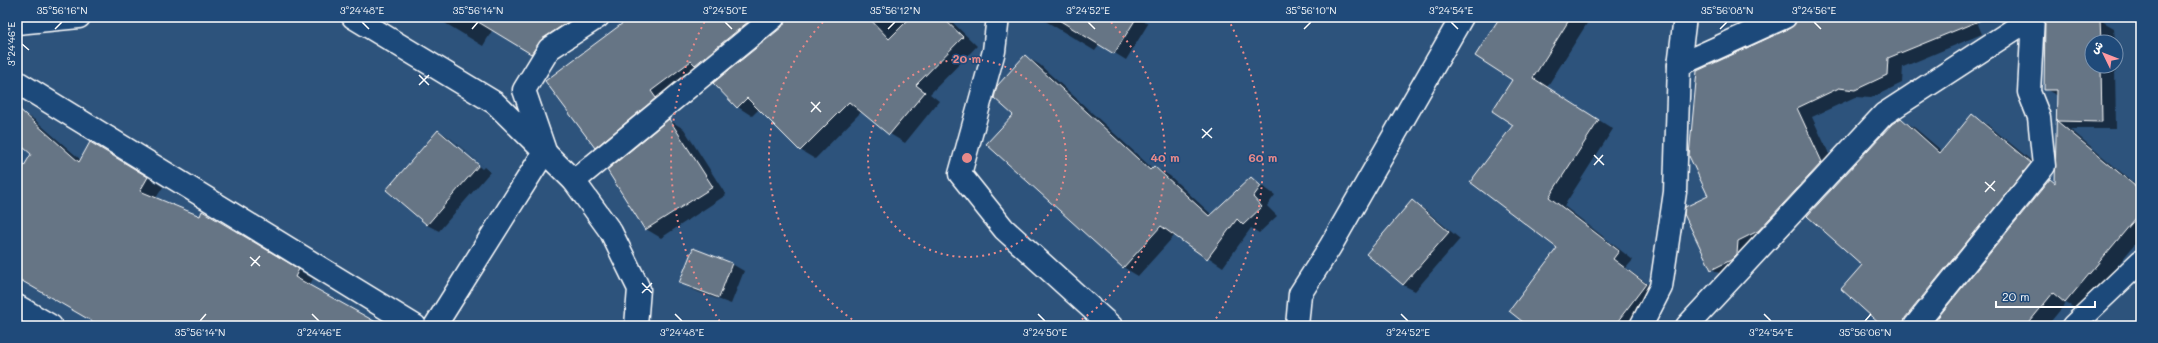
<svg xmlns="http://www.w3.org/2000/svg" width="2158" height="343" viewBox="0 0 2158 343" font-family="Mali,'Playpen Sans Arabic',sans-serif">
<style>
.shadow{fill:#0007;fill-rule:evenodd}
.building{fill:#667585;stroke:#fff}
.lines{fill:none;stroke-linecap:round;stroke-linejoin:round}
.minor-casing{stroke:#fff;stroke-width:25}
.major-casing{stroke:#fff;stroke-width:25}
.minor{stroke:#1f4a7a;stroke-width:22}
.major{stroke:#1f4a7a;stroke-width:22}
.ticks{fill:none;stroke:#fff;stroke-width:1.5}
.ring{fill:none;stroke:#e88989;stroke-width:2;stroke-dasharray:2 4}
.centre{fill:#e88989;stroke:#1f4a7a;stroke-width:2}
.ring-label{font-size:12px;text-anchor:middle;font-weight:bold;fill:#e88989;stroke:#1f4a7a;stroke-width:3;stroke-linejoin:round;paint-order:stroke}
.neatline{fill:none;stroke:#fff;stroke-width:1.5}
.ticks-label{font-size:10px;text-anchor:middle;fill:#fff}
</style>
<rect width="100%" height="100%" fill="#2d537c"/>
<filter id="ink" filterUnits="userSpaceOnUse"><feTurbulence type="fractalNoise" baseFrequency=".025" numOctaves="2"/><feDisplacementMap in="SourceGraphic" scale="8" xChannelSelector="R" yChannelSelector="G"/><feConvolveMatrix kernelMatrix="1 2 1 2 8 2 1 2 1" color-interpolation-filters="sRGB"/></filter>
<g filter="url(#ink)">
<!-- shadow -->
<g class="shadow">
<path d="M 435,17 L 592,17 L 547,62 L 493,29 L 483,46 Z"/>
<path d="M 632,17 L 779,17 L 610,155 L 596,147 Z"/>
<path d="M 787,17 L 947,17 L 977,46 L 930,94 L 939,101 L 905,143 L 890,134 L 862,111 L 815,159 L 800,150 L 759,109 L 752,116 L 738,107 Z"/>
<path d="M 1039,17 L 1136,17 L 1148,24 L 1126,60 L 1100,44 L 1095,51 Z"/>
<path d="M 1501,17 L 1591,17 L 1547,87 L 1613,129 L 1564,206 L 1633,260 L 1626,268 L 1660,293 L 1635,326 L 1530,326 L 1559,248 L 1515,124 L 1514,80 Z"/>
<path d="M 1804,17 L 1975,17 L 1982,34 L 1903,67 L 1902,83 L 1871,98 L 1855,97 L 1812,117 L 1837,171 L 1727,278 L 1712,269 L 1709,197 L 1791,29 L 1798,20 Z"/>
<path d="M 2100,20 L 2114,28 L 2115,42 L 2092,42 L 2092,66 L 2115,66 L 2116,129 L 2070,129 L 2141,189 L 2141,237 L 2080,311 L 2066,303 L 2047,326 L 1932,326 L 2050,180 L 2056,183 L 2058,96 L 2045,89 L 2046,21 Z"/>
<path d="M 1025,56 L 1040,65 L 1153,169 L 1155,167 L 1170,176 L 1212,215 L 1251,178 L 1275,195 L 1267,206 L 1277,216 L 1259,233 L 1251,228 L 1223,267 L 1175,235 L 1138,276 L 1123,267 L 1014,115 Z"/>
<path d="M 20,111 L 35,120 L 81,160 L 106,152 L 163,187 L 156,198 L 200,217 L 218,221 L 313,279 L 309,286 L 381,326 L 102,326 L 17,277 L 17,180 L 32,154 L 17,141 L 17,114 Z"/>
<path d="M 1972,115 L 1987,124 L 2044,171 L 1920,326 L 1886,326 L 1864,265 L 1901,119 L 1915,128 L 1942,151 Z"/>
<path d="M 669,120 L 684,129 L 726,195 L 661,238 L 646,229 Z"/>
<path d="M 439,131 L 450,138 L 490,172 L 439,231 L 427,225 L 388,190 ZM 448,137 L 484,167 L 482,169 L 448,139 Z"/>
<path d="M 1412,202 L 1424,209 L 1460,239 L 1415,291 L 1403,285 Z"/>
<path d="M 732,264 L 744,271 L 731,304 L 693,290 L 681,283 Z"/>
</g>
<!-- building -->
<g class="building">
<path d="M 470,17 L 571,17 L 568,22 L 542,39 L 531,54 Z"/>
<path d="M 631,17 L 754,17 L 695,65 L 691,61 L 651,91 L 656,98 L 595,148 L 545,81 Z"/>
<path d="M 786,17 L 868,17 L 889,39 L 911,17 L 942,17 L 963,37 L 916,85 L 925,92 L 889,135 L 849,102 L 800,151 L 747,98 L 737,108 L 713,83 L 782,27 Z"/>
<path d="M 1054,17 L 1137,17 L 1114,54 Z"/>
<path d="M 1500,17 L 1571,17 L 1533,78 L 1599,120 L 1549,197 L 1619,251 L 1613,259 L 1646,284 L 1614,326 L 1528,326 L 1509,311 L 1557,248 L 1470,182 L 1513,125 L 1492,111 L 1512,80 L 1475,56 Z"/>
<path d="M 1802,17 L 1986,18 L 1888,58 L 1887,75 L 1855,90 L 1839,88 L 1797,108 L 1822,162 L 1758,231 L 1738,241 L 1737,254 L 1731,260 L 1711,270 L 1684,214 L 1685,207 L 1708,196 L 1689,156 L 1697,71 L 1790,28 L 1797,19 Z"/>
<path d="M 2100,19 L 2101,42 L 2092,42 L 2092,66 L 2101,66 L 2102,122 L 2057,121 L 2141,191 L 2141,212 L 2065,303 L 2053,293 L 2026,326 L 1931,326 L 2050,179 L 2055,183 L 2057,90 L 2044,90 L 2045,20 Z"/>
<path d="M 1025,55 L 1150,170 L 1154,166 L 1209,216 L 1251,177 L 1261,186 L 1253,197 L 1262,207 L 1243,225 L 1237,219 L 1207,259 L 1161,226 L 1123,268 L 986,144 L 1013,115 L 994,98 L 997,86 Z"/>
<path d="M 17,107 L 79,162 L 90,142 L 148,177 L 140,191 L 200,216 L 202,211 L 299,269 L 295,277 L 383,326 L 100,326 L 17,278 L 17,178 L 31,154 L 17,142 Z"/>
<path d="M 1972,114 L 2031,163 L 1905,318 L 1903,326 L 1882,326 L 1841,289 L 1862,265 L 1807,216 L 1892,124 L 1901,118 L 1940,153 Z"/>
<path d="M 669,119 L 713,187 L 645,230 L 607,170 Z"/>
<path d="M 438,130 L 479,165 L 427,225 L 386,190 Z"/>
<path d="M 1412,200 L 1449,232 L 1403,285 L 1366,254 Z"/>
<path d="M 693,248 L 732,263 L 719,298 L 679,283 Z"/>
</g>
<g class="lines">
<!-- minor casing -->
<g class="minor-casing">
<g id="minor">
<path d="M 998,17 L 994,51 L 960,174 L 1004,229 L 1111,326"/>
<path d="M 1679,65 L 1785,17"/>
<path d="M 17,82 L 415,326"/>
<path d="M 574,181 L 774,17"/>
<path d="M 17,306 L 51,326"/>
<path d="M 435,326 L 545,151 L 524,90 L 549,49 L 598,17"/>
<path d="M 1297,326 L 1300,294 L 1330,247 L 1462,17"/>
<path d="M 1641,326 L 1661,287 L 1675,192 L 1679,65 L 1685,17"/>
<path d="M 1687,326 L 1884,114 L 2033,17"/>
<path d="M 1915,326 L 2044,166 L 2039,117 L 2029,92 L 2033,17"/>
<path d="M 2073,326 L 2141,261"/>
</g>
</g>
<!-- major casing -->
<g class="major-casing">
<g id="major">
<path d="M 353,17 L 495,103 L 574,181 L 611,232 L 639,289 L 636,326"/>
<path d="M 17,23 L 79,17"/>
</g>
</g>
<!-- minor -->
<use href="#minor" class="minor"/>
<!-- major -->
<use href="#major" class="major"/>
</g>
</g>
<!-- ticks -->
<path class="ticks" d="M 362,22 L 369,29M 725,22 L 732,29M 1088,22 L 1095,29M 1451,22 L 1458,29M 1814,22 L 1821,29M 55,29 L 62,22M 472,29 L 478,22M 888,29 L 895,22M 1304,29 L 1311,22M 1720,29 L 1727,22M 22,44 L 29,50M 419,75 L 429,85M 419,85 L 429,75M 811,102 L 821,112M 811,112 L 820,102M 1202,129 L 1212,138M 1202,138 L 1212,128M 1594,155 L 1604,165M 1594,165 L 1603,155M 1985,182 L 1995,191M 1985,192 L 1995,181M 250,257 L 260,266M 251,266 L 260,256M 642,283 L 652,293M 642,293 L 652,283M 312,314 L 319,321M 675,314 L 682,321M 1038,314 L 1045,321M 1401,314 L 1408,321M 1764,314 L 1771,321M 200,321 L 206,314M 1865,321 L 1871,314"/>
<!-- distance rings -->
<g class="ring">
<circle cx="967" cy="158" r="99"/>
<path d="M862 326A198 198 0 0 1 827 18M1107 18A198 198 0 0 1 1072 326"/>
<path d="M723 326A296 296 0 0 1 706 19M1228 19A296 296 0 0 1 1211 326"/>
</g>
<circle cx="967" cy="158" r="6" class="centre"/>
<g class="ring-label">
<text x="967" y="63">20 m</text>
<text x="1165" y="162">40 m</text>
<text x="1263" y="162">60 m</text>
</g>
<!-- margin -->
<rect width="2158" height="343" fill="none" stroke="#1f4a7a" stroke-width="44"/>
<!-- north arrow -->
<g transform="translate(2104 54) rotate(313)"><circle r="19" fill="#1f4a7a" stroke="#7992af"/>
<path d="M0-3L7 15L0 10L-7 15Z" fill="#ff9aa2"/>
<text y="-6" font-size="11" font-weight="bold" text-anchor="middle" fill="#ffffff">ش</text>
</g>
<!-- scale -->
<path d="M1996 301v6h99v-6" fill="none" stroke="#ffffff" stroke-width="2"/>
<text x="2002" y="301" font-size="12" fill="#ffffff" stroke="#1f4a7a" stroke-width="3" paint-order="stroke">20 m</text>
<rect x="22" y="22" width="2114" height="299" class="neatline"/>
<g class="ticks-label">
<text x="62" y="14">35°56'16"N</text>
<text x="362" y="14">3°24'48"E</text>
<text x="478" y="14">35°56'14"N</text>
<text x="725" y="14">3°24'50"E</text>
<text x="895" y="14">35°56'12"N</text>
<text x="1088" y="14">3°24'52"E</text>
<text x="1311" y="14">35°56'10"N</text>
<text x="1451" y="14">3°24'54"E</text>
<text x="1727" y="14">35°56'08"N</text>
<text x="1814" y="14">3°24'56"E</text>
<text transform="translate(11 44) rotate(-90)" y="4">3°24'46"E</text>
<text x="200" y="336">35°56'14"N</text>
<text x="319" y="336">3°24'46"E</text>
<text x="682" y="336">3°24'48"E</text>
<text x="1045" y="336">3°24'50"E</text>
<text x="1408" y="336">3°24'52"E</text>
<text x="1771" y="336">3°24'54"E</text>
<text x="1865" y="336">35°56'06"N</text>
</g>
</svg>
